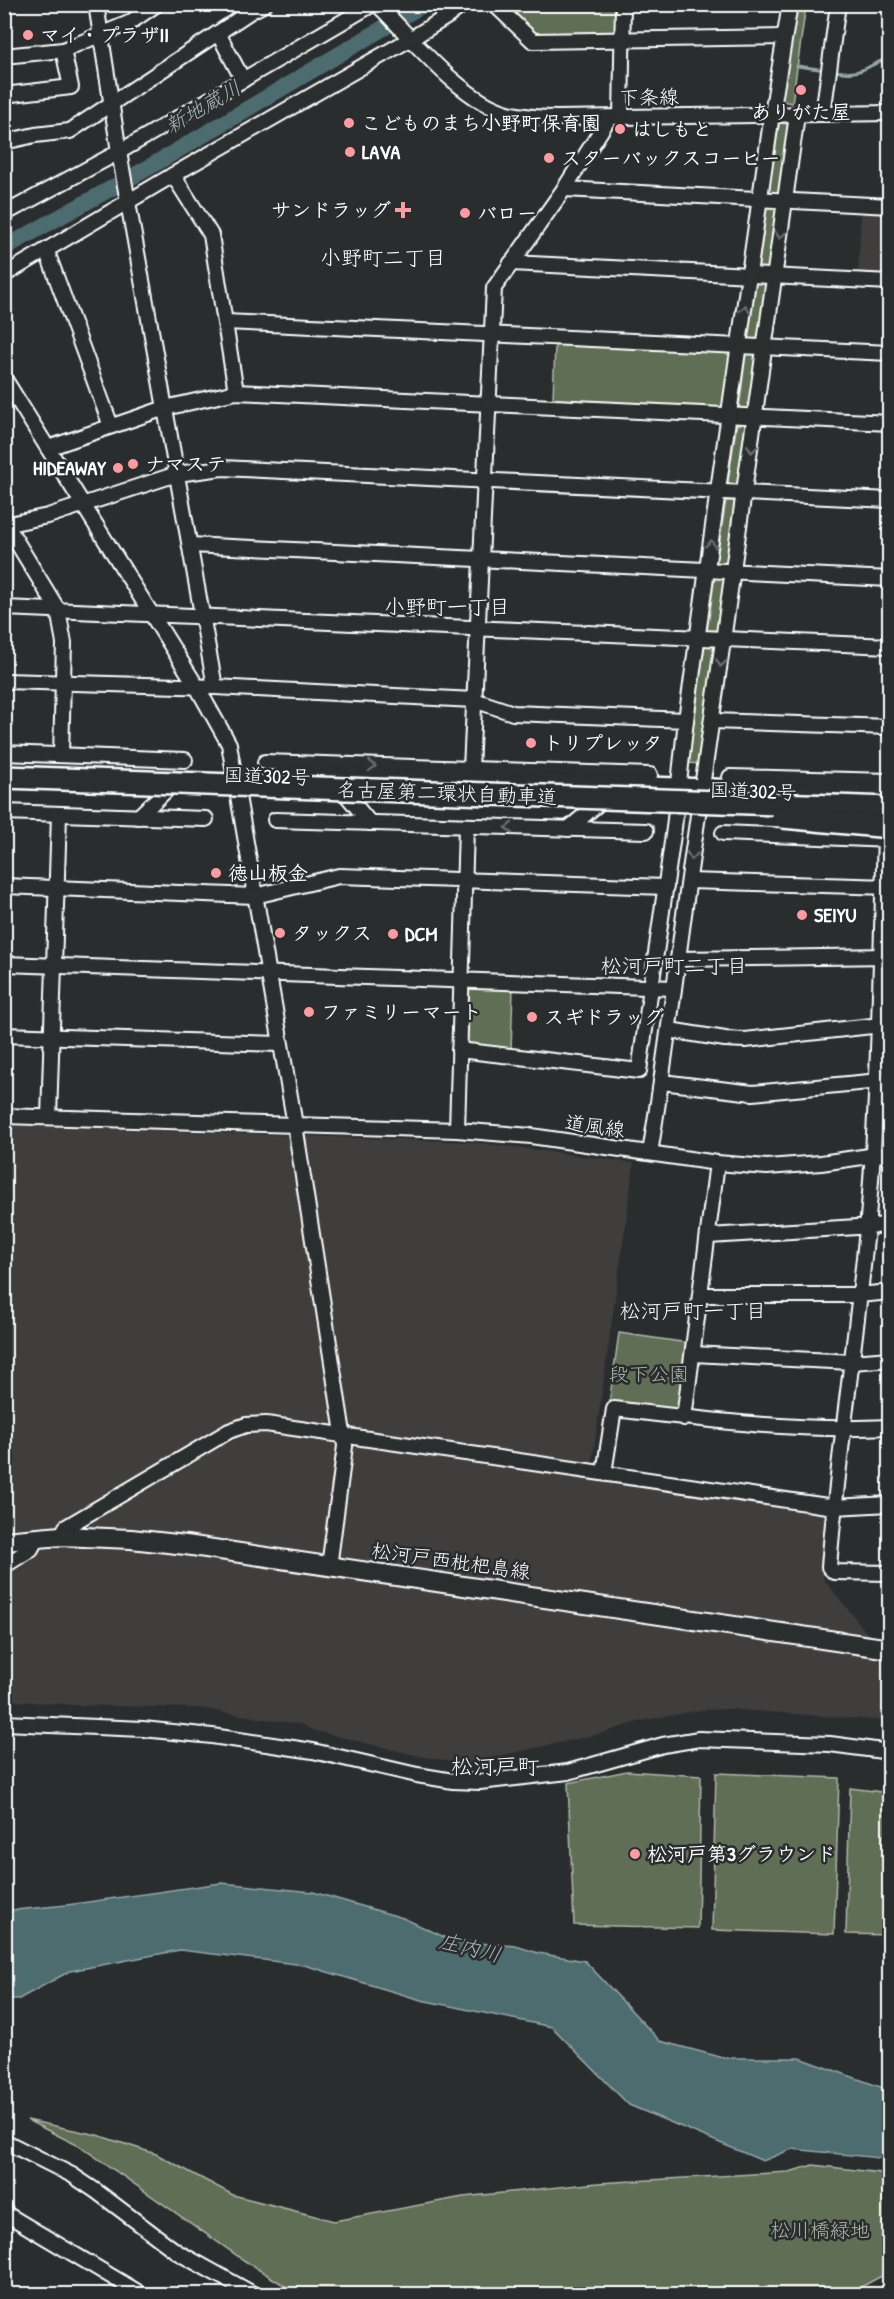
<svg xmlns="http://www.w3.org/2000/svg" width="894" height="2299" viewBox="0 0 894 2299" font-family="'Patrick Hand','Klee One',sans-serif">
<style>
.built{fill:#403d3d}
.green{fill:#606e55;stroke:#b0b6aa;stroke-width:1.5}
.water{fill:#4d6c70;stroke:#94a7a9;stroke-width:1.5}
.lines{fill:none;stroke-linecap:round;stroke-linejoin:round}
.stream{stroke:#94a7a9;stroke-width:3}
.river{stroke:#4d6c70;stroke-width:16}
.minor-casing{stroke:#fff;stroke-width:18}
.major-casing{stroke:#fff;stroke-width:22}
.highway-casing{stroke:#fff;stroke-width:26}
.minor{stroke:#2a2d2e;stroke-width:14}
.major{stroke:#2a2d2e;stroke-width:18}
.highway{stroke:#2a2d2e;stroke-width:21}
.highway-bridge-casing{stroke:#fff;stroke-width:26;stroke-linecap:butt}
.highway-bridge{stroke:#2a2d2e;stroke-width:21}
.oneway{stroke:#6a6c6d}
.poi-dot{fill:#ff9aa2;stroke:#2a2d2e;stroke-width:2}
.labels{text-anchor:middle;stroke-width:5;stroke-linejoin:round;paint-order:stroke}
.poi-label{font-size:20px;font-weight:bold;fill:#fff;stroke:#2a2d2e;text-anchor:start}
.street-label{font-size:20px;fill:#fff;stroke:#2a2d2e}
.park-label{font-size:20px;fill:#b0b6aa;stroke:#2a2d2e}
.water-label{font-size:21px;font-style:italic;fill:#a6b6b8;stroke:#2a2d2e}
.neighbourhood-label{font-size:21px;fill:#fff;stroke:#2a2d2e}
.quarter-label{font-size:22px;fill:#fff;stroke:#2a2d2e}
</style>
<rect width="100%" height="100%" fill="#2a2d2e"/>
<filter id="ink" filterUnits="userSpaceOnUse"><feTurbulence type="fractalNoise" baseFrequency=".0167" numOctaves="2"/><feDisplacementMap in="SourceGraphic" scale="12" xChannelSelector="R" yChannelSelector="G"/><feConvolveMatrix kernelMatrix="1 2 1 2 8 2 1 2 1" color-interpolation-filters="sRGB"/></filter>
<g filter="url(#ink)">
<!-- built -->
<g class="built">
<path d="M 861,210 L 889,212 L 889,275 L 858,274 Z"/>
<path d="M 5,1125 L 469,1142 L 523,1148 L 634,1163 L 590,1477 L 827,1512 L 829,1515 L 823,1578 L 890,1662 L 889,1721 L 728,1709 L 700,1710 L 641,1721 L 599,1734 L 467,1763 L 423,1757 L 312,1730 L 304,1725 L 197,1708 L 75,1705 L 5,1700 Z"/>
</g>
<!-- green -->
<g class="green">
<path d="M 502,5 L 615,5 L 615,30 L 612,34 L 533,34 Z"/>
<path d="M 795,5 L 806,5 L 792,103 L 782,101 Z"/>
<path d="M 779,123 L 789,124 L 779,194 L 769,194 Z"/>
<path d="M 767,206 L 776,207 L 768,270 L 758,270 Z"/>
<path d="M 756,282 L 766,283 L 758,341 L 748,340 Z"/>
<path d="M 557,343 L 730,352 L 732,356 L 725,406 L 722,409 L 555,400 L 553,398 L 555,346 Z"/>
<path d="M 746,353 L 756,354 L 748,410 L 739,410 Z"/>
<path d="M 737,423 L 747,423 L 738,484 L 728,483 Z"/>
<path d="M 726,501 L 736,501 L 727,565 L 716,564 Z"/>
<path d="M 715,577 L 725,577 L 717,632 L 707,631 Z"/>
<path d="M 705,644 L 715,645 L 699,764 L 688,763 Z"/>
<path d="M 467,987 L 513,989 L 511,1050 L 465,1043 Z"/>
<path d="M 619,1333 L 688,1343 L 679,1410 L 676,1413 L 609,1404 Z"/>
<path d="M 627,1771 L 701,1776 L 698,1928 L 574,1925 L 568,1783 Z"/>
<path d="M 716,1773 L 839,1778 L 834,1934 L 712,1930 Z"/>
<path d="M 850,1788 L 889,1793 L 889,1935 L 846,1934 Z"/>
<path d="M 27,2120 L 97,2135 L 156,2154 L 233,2195 L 334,2221 L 463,2197 L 598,2183 L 789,2172 L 813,2165 L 889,2174 L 889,2272 L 848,2294 L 298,2294 L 245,2261 L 81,2147 Z"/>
</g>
<!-- water -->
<path class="water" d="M 221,1883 L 313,1892 L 403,1918 L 453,1941 L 516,1946 L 538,1953 L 585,1961 L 660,2041 L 724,2058 L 800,2058 L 889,2090 L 889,2159 L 792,2149 L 763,2161 L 629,2105 L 552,2027 L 421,2000 L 304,1965 L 180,1950 L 70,1971 L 19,1999 L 5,1999 L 5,1911 L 67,1905 Z"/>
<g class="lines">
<!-- stream -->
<g class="stream">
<path d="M 797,66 L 826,70"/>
<path d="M 832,71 C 843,72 852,74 862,70 C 871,67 880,59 890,59"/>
</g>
<!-- river -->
<path class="river" d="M 4,248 L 146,169 L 424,4"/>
<!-- minor casing -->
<g class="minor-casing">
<g id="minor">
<path d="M 96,4 L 119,152 L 215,687"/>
<path d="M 377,4 C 412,38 461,101 508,113 C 524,117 541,118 558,118 L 890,113"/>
<path d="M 494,4 L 533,41 L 784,37"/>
<path d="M 218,33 L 243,80"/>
<path d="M 4,56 L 63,50 L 129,23 L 157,4"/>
<path d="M 4,95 L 71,87 L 63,50"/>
<path d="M 823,114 L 838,4"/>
<path d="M 621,117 L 623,4"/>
<path d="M 4,142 L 35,135 L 70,131 L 251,11 L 265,4"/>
<path d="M 173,175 L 211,235 L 236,392"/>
<path d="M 564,189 L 890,206"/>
<path d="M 4,214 L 119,152 L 373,4"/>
<path d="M 47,252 L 111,426"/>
<path d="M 511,263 L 890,282"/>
<path d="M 4,275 L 173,175 L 412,38 L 448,16 L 464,4"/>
<path d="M 226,322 L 890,353"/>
<path d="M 4,378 L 197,687 L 229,744 L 295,1125 L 345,1446 L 329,1567"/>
<path d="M 48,448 L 165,408 L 236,392 L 890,423"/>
<path d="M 4,521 L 58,610 L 64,643 L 61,755"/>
<path d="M 4,525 L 48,516 L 177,474 L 222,468 L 890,500"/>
<path d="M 190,545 L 890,579"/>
<path d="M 4,608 L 890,646"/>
<path d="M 4,681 L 215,687 L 474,700 L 513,713 L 686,720"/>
<path d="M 712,721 L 890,727"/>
<path d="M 4,753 L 185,760"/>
<path d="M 265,762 L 650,775"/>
<path d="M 471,769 L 494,288 L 564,189 L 609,118"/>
<path d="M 730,777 L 890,781"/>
<path d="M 339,786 L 370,823"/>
<path d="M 4,812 L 206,819"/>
<path d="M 138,817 L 176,781"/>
<path d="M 275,820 L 646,831"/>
<path d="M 568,829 L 605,798"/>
<path d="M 723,833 L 890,840"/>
<path d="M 885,839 C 880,969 879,1099 867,1229 C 856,1341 838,1454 829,1567 L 834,1572 L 890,1573"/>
<path d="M 689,881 L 890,887"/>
<path d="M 4,886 L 255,896 L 339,876 L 666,887"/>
<path d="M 678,959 L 890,956"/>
<path d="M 4,964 L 674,988"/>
<path d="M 669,1030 L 725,1039 L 745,1040 L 890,1024"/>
<path d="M 4,1035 L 280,1044"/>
<path d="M 459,1050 L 639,1071 L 674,828 L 686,720 L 717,497 L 772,114 L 790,4"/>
<path d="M 662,1082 L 753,1093 L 890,1080"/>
<path d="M 4,1116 L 457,1130 L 531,1136 L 717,1163 L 767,1167 L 821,1163 L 890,1153"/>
<path d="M 49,1117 L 59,815"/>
<path d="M 457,1130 L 466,827"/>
<path d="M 650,1153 C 668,1045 680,937 696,829 C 730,591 765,353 797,115"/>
<path d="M 708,1236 L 890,1225"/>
<path d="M 701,1295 L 859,1295 L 890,1292"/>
<path d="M 693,1354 L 852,1362 L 890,1359"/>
<path d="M 684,1418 L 717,1163"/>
<path d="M 604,1473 L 614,1409 C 705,1420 798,1432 890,1427"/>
<path d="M 61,1536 L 66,1527 L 229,1431 L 246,1425 L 266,1424 L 834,1507 L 890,1504"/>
<path d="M 4,1566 L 31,1549 L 37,1538"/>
<path d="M 4,1723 L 143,1729 L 212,1736 L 313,1751 L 417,1775 L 453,1781 L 480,1782 L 568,1772 L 663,1745 L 699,1739 L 830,1744 L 890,1752"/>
<path d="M 4,2141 L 72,2175 L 96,2191 L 177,2252 L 253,2294"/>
<path d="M 4,2210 L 8,2215 L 141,2294"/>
</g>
</g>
<!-- major casing -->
<g class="major-casing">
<path id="major" d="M 4,1541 L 61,1536 L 131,1539 L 186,1545 L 890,1649"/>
</g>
<!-- highway casing -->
<g class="highway-casing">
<path id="highway" d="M 284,776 L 890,796"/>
</g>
<!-- minor -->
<use href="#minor" class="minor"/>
<!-- major -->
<use href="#major" class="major"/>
<!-- highway -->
<use href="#highway" class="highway"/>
<!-- highway-bridge casing -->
<g class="highway-bridge-casing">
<g id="highway-bridge">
<path d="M 4,777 L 890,808"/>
<path d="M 783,817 L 890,827"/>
</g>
</g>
<!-- highway-bridge -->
<use href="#highway-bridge" class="highway-bridge"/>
</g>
<!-- one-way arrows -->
<defs><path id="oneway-chevron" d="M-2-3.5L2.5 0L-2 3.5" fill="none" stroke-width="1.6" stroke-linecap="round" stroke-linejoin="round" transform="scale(1.5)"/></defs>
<g class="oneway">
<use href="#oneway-chevron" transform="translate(780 235) rotate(98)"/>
<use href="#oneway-chevron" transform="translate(745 309) rotate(-82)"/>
<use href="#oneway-chevron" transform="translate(752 449) rotate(98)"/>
<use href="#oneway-chevron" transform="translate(711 544) rotate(-83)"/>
<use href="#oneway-chevron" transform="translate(721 663) rotate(98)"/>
<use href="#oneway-chevron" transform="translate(372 766) rotate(2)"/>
<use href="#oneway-chevron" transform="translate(509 828) rotate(-179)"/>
<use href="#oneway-chevron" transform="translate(692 856) rotate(97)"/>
</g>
</g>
<!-- markers -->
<g class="poi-dot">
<circle cx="28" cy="35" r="6"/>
<circle cx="801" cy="90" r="6"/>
<circle cx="349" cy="123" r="6"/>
<circle cx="620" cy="129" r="6"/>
<circle cx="350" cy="152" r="6"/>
<circle cx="549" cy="158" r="6"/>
<path d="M400 201h6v6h6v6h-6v6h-6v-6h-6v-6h6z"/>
<circle cx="465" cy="213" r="6"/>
<circle cx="133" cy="464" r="6"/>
<circle cx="118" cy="468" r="6"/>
<circle cx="531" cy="743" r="6"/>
<circle cx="216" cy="873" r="6"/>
<circle cx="802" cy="915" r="6"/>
<circle cx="280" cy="933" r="6"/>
<circle cx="393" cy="934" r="6"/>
<circle cx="309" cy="1012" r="6"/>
<circle cx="532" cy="1017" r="6"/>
<circle cx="635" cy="1854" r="6"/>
</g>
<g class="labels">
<!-- poi labels -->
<g class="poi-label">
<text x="40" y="42">マイ・プラザII</text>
<text x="801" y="119" text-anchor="middle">ありがた屋</text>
<text x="361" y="130">こどものまち小野町保育園</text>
<text x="632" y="136">はしもと</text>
<text x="362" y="159">LAVA</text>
<text x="561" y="165">スターバックスコーヒー</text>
<text x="391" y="217" text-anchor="end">サンドラッグ</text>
<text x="477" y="220">バロー</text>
<text x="145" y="471">ナマステ</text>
<text x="106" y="475" text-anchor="end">HIDEAWAY</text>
<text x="543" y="750">トリプレッタ</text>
<text x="228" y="880">徳山板金</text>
<text x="814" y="922">SEIYU</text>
<text x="292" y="940">タックス</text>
<text x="405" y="941">DCM</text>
<text x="321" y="1019">ファミリーマート</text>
<text x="544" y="1024">スギドラッグ</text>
<text x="647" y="1861">松河戸第3グラウンド</text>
</g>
<!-- street labels -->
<g class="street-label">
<text transform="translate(649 97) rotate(-1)" y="7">下条線</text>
<text transform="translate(267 776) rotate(2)" y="7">国道302号</text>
<text transform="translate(753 791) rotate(2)" y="7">国道302号</text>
<text transform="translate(447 793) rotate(2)" y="7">名古屋第二環状自動車道</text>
<text transform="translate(595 1126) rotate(8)" y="7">道風線</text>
<text transform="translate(451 1561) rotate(8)" y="7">松河戸西枇杷島線</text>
</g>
<!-- park labels -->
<g class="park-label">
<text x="649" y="1381">段下公園</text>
<text x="820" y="2237">松川橋緑地</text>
</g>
<!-- water labels -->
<g class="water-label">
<text transform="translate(203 107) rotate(-30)" y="7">新地蔵川</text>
<text transform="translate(470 1948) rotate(14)" y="7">庄内川</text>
</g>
<!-- neighbourhood labels -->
<g class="neighbourhood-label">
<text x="383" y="265">小野町二丁目</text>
<text x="447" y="614">小野町一丁目</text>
<text x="674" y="973">松河戸町二丁目</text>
<text x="693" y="1318">松河戸町一丁目</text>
</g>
<!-- quarter labels -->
<g class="quarter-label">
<text x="495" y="1774">松河戸町</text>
</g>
</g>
<!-- margin -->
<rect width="894" height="2299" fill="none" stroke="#2a2d2e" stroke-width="24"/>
<rect x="12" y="12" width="870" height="2275" fill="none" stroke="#fff" stroke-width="2" filter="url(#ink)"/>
</svg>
